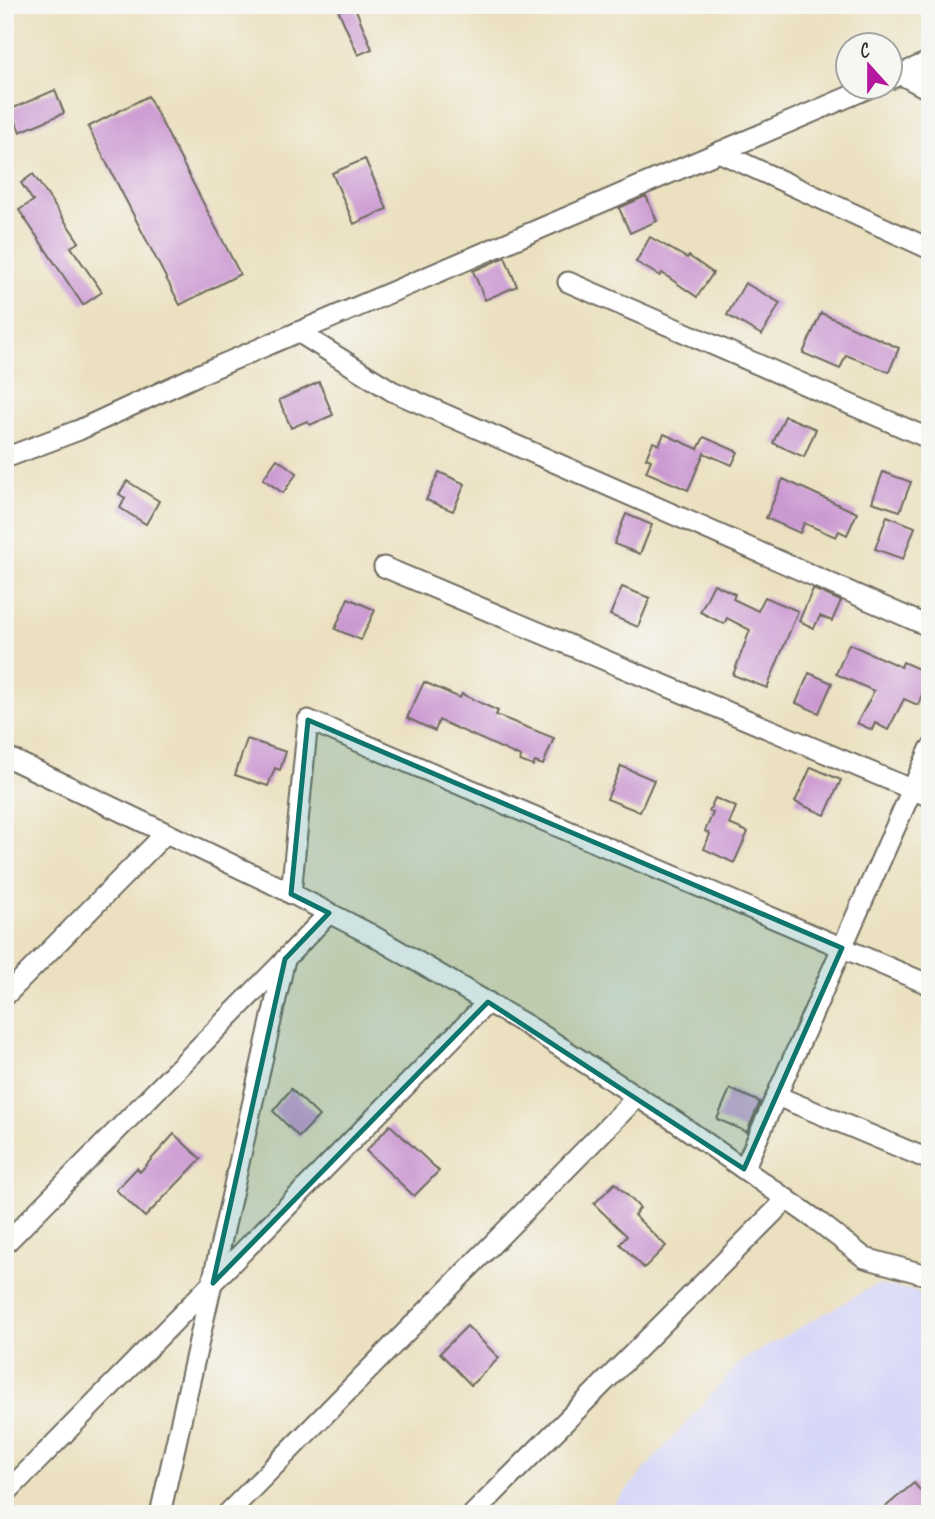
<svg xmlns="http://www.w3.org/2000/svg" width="935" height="1519" viewBox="0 0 935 1519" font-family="Caveat,sans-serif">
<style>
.built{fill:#d6d7f8}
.building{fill:#cb99d2}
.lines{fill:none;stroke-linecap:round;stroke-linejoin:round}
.minor-casing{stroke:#6e6a5f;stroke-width:23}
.minor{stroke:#fff;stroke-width:19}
.marked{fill:#0f766e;fill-opacity:0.2;stroke:#0f766e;stroke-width:5;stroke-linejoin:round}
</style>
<rect width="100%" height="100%" fill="#f6f6f2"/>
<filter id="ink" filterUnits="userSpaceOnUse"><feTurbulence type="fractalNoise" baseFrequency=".0143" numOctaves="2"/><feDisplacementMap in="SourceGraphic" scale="14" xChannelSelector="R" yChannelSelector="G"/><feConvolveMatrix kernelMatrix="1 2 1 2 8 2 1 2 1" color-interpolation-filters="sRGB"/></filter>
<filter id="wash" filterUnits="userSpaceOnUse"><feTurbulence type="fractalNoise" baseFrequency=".00686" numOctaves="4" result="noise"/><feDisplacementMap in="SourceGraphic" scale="28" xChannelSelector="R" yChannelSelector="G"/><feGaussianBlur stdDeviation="1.57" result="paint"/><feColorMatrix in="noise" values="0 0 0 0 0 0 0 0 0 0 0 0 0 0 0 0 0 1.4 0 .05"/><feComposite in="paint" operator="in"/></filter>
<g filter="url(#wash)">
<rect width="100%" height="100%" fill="#ebe0bf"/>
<!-- built -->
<path class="built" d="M 875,1285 L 913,1290 L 930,1301 L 930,1514 L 605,1514 L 742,1360 Z"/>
<g id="blocks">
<!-- building -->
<g class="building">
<path d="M 336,5 L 354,5 L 372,49 L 358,55 Z"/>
<path d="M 55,90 L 64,113 L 20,132 L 11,109 Z"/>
<path d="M 148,96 L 240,274 L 180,305 L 88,127 Z"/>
<path d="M 365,159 L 387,209 L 354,224 L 332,173 Z"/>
<path d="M 33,174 L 79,242 L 71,247 L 102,292 L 83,305 L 19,210 L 33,201 L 21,183 Z"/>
<path d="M 646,196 L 657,221 L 630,233 L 619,208 Z"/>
<path d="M 650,237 L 687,258 L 689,256 L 713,273 L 697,297 L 662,273 L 660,276 L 636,262 Z"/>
<path d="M 505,257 L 517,286 L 485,300 L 473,271 Z"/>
<path d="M 745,283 L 780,303 L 762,335 L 727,315 Z"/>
<path d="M 821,313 L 899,348 L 889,372 L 846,355 L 840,369 L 803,353 Z"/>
<path d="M 319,382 L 333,415 L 310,425 L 307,421 L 291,428 L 279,400 Z"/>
<path d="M 785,416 L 816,429 L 804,457 L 773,443 Z"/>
<path d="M 664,434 L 698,449 L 704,437 L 738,452 L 732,465 L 704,453 L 688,490 L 646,472 L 651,460 L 646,458 L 653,442 L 659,445 Z"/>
<path d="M 277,459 L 297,473 L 283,493 L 263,479 Z"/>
<path d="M 439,472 L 465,484 L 453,511 L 426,500 Z"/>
<path d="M 883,472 L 911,482 L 900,511 L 872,502 Z"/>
<path d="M 783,479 L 857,513 L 847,535 L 839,531 L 836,537 L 804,523 L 800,533 L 766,518 Z"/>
<path d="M 127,481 L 159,501 L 146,524 L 120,508 L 125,498 L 119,494 Z"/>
<path d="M 626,514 L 652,525 L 640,554 L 614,544 Z"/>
<path d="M 887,516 L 915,527 L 903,559 L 875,549 Z"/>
<path d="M 714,584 L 735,594 L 733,599 L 758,611 L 765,597 L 798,611 L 767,688 L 733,675 L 750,630 L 727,618 L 724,624 L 700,612 Z"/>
<path d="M 622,587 L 650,598 L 638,627 L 610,615 Z"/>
<path d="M 813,589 L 841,601 L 832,621 L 820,616 L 814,628 L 799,621 Z"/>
<path d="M 348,598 L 375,610 L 361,640 L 335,629 Z"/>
<path d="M 849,644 L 901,667 L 903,662 L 930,674 L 918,705 L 904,699 L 888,730 L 875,723 L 872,730 L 857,723 L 874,691 L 836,674 Z"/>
<path d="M 809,673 L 832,683 L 819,713 L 796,703 Z"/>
<path d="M 424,682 L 460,698 L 462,694 L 498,711 L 496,715 L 554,738 L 543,765 L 535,762 L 533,766 L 520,761 L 521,757 L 439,720 L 435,731 L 407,718 Z"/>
<path d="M 247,739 L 286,752 L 280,770 L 275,768 L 268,786 L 235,775 Z"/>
<path d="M 621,766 L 654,780 L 640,812 L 607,799 Z"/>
<path d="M 811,767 L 841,780 L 825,815 L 795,802 Z"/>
<path d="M 715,798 L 736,807 L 729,824 L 748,832 L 734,863 L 704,849 L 710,834 L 705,831 L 713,813 L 709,811 Z"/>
<path d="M 291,1089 L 319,1116 L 299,1137 L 273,1111 Z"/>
<path d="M 730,1089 L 760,1102 L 747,1132 L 717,1119 Z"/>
<path d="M 390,1125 L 439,1171 L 414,1196 L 366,1151 Z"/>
<path d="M 174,1134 L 201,1159 L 145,1217 L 116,1190 L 137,1168 L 140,1172 Z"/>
<path d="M 615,1183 L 640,1208 L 634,1215 L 666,1246 L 644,1268 L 620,1244 L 627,1236 L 594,1204 Z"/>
<path d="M 467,1326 L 499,1358 L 471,1385 L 440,1353 Z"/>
<path d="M 914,1483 L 930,1502 L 930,1514 L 877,1514 Z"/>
</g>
</g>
</g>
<g filter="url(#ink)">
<use href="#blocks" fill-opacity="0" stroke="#6e6a5f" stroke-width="2"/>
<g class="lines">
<!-- minor casing -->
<g class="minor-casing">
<g id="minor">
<path d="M 900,74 L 930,90"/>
<path d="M 890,79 L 930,61"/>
<path d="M 719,152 L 930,249"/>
<path d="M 568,282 L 930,439"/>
<path d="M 298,332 L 392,391 L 930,627"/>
<path d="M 5,458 L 79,430 L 200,374 L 869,88"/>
<path d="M 384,567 L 930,797"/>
<path d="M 5,756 L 273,884 L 370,934 L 528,1026 L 678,1123 L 819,1222 L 865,1258 L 930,1276"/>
<path d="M 291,894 L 308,720 L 930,985"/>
<path d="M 5,996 L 166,833"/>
<path d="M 777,1096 L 930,1160"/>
<path d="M 744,1169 L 930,749"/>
<path d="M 5,1244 L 285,960"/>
<path d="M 5,1494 L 488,1002"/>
<path d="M 160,1514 L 285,959 L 329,913"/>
<path d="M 227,1514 L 637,1097"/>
<path d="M 473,1514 L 787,1199"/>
</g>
</g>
<!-- minor -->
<use href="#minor" class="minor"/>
</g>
</g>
<!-- marked area -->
<path class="marked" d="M 308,720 L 842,948 L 744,1169 L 488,1002 L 213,1283 L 285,959 L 329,913 L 291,894 Z"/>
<!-- margin -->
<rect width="935" height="1519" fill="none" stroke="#f6f6f2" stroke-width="28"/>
<!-- north arrow -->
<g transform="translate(869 66) rotate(339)"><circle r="33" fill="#f6f6f2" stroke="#a5a5a2" stroke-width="2"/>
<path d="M0-5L12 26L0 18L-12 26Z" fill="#b5179e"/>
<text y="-10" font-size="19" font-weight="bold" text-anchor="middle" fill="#2b2b2b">С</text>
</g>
</svg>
